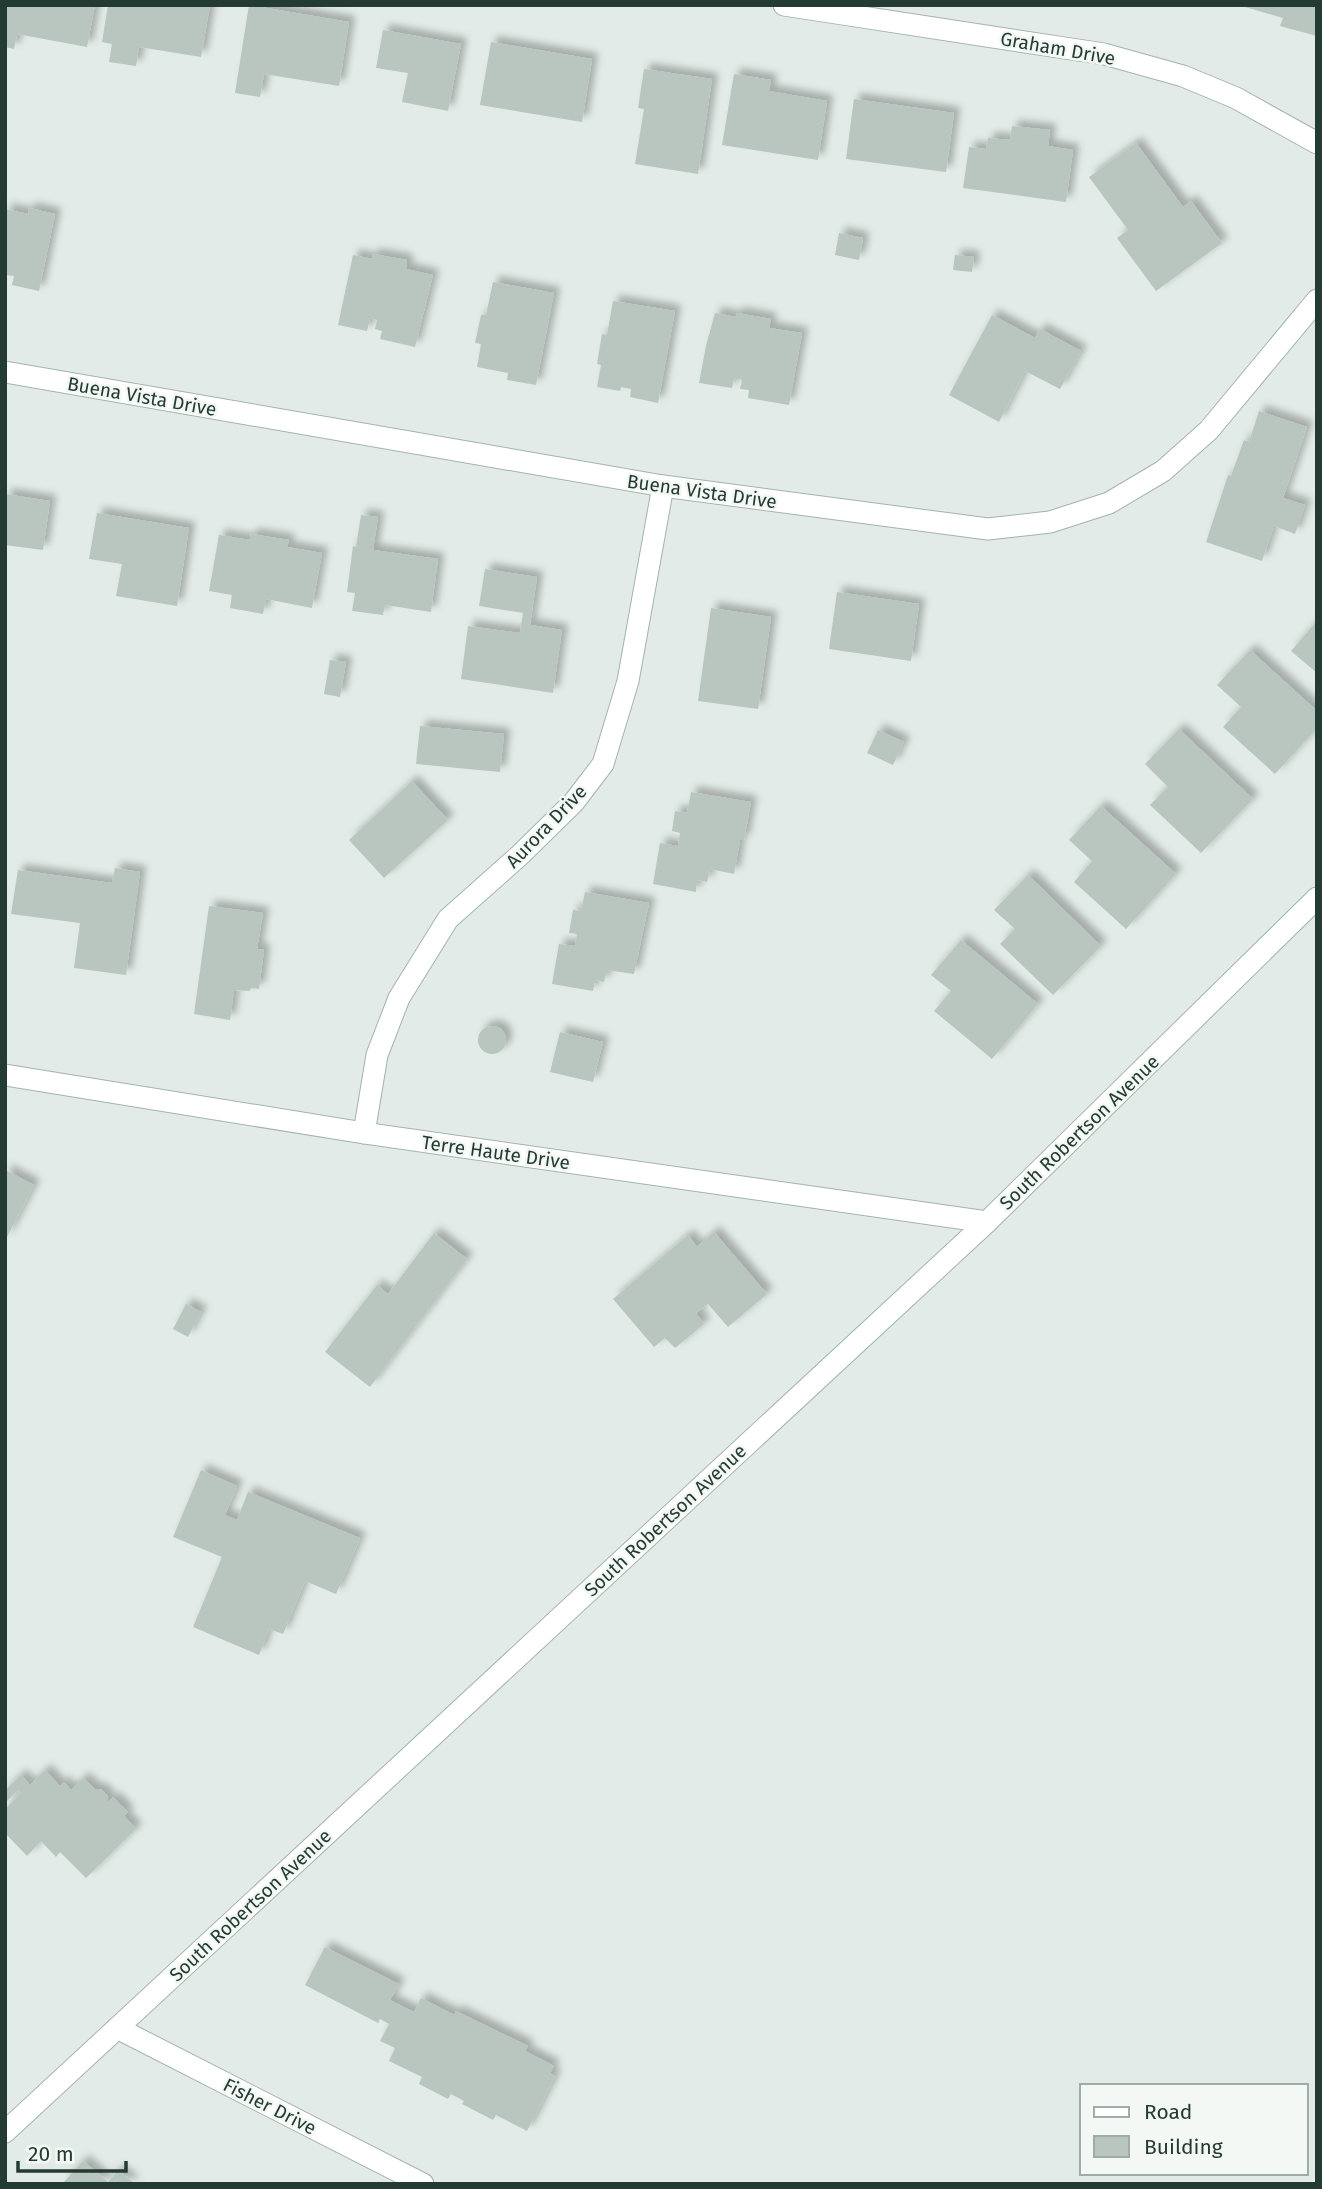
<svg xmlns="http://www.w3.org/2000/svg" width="1322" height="2189" viewBox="0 0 1322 2189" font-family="'Fira Sans',sans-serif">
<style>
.building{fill:#b8c6bf;filter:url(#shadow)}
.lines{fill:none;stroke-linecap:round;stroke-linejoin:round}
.street-casing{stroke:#a5b3ad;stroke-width:23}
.street{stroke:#fff;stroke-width:21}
.labels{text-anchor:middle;stroke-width:5;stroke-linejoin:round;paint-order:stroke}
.street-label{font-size:19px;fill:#243b33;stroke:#f3f8f5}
</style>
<defs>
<filter id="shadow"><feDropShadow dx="6" dy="-6" stdDeviation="3.5" flood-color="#0004"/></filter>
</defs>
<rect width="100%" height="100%" fill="#e2ebe7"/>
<!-- building -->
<g class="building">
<path d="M 5,5 L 95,5 L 87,47 L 17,34 L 14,49 L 5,47 Z"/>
<path d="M 108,5 L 210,5 L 201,57 L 139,47 L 136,66 L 109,62 L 112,44 L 102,42 Z"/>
<path d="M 249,5 L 349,22 L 339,86 L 264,74 L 260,97 L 235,93 Z"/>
<path d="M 1246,5 L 1317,5 L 1317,36 L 1280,26 L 1283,18 L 1245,7 Z"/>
<path d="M 383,30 L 461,44 L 448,111 L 402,102 L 408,73 L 376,68 Z"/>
<path d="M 491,42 L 592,59 L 582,122 L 480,105 Z"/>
<path d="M 644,69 L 712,79 L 698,174 L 635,164 L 644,109 L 638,108 Z"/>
<path d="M 734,74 L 771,80 L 769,91 L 827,101 L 818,160 L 722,145 Z"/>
<path d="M 854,99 L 954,113 L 946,172 L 846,159 Z"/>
<path d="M 1012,126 L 1050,130 L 1048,146 L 1073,150 L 1066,202 L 963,188 L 969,147 L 986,149 L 988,138 L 1010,140 Z"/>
<path d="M 1136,143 L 1183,207 L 1191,201 L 1222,243 L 1156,291 L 1117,238 L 1128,230 L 1089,177 Z"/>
<path d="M 29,208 L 55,214 L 39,291 L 12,285 L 14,276 L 5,275 L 5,209 L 28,214 Z"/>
<path d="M 839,233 L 863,238 L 859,260 L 835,255 Z"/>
<path d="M 373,254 L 407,260 L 406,269 L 433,275 L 415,347 L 380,339 L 382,331 L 375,329 L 377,320 L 370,318 L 367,331 L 338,325 L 353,255 L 372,259 Z"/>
<path d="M 955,255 L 974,257 L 972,272 L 953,270 Z"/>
<path d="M 493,282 L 554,293 L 536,385 L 507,380 L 508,373 L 477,367 L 481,344 L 475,343 L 481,315 L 486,315 Z"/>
<path d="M 613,301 L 675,311 L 658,403 L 630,397 L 631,389 L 621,387 L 620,391 L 597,387 L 601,365 L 597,364 L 602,334 L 607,335 Z"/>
<path d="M 715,313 L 736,317 L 737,313 L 771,319 L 769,328 L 802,333 L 789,405 L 748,398 L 749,390 L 740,389 L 742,380 L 734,378 L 732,388 L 699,383 L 706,346 Z"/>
<path d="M 992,315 L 1035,338 L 1040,329 L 1081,351 L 1060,389 L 1025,371 L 999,422 L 949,395 Z"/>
<path d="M 1259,411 L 1307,427 L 1283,498 L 1305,505 L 1295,534 L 1274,526 L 1262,561 L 1206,542 L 1228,475 L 1231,476 L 1244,440 L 1249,442 Z"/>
<path d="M 5,494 L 50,501 L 43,550 L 5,545 Z"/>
<path d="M 97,513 L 189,528 L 177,606 L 116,596 L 122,564 L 89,559 Z"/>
<path d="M 361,515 L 378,517 L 373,550 L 438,559 L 431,612 L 385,605 L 383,615 L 352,611 L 355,593 L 347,592 L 353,546 L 356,547 Z"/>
<path d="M 251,534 L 289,540 L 287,547 L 322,553 L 312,608 L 266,599 L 263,614 L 230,608 L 232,595 L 209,591 L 219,535 L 250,540 Z"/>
<path d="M 485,569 L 537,577 L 530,625 L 562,630 L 553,693 L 461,679 L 468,626 L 520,633 L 523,613 L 479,606 Z"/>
<path d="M 837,592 L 919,604 L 911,661 L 829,649 Z"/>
<path d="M 711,608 L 771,617 L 758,709 L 698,701 Z"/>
<path d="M 1317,621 L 1317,673 L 1291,651 Z"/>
<path d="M 1250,650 L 1317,711 L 1317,728 L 1275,774 L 1223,727 L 1241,707 L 1217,685 Z"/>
<path d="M 330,660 L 346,662 L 340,697 L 324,694 Z"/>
<path d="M 420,726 L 504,734 L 500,772 L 416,764 Z"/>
<path d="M 1179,729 L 1253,799 L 1201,853 L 1150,805 L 1168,787 L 1145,764 Z"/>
<path d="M 878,730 L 904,742 L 893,765 L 867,753 Z"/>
<path d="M 412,781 L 448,820 L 384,878 L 349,840 Z"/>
<path d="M 691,792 L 751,802 L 744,840 L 740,840 L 734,874 L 710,869 L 707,882 L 697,880 L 696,892 L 653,884 L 660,843 L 678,846 L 680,833 L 672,831 L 675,811 L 687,813 Z"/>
<path d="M 1101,806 L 1176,874 L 1126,929 L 1074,882 L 1092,861 L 1069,840 Z"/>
<path d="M 115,868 L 140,872 L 126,975 L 74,968 L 80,923 L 11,914 L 18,870 L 112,883 Z"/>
<path d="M 1028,875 L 1101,946 L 1053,995 L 1000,944 L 1015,929 L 994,910 Z"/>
<path d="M 585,892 L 649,903 L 634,974 L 607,970 L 604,982 L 595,980 L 593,991 L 552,984 L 559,944 L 575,946 L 577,934 L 569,933 L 573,910 L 581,911 Z"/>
<path d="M 209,906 L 263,913 L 257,949 L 264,950 L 259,989 L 251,988 L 250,991 L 234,990 L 230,1020 L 194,1014 Z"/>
<path d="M 961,940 L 1038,1004 L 992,1059 L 934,1011 L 951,991 L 931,975 Z"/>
<circle cx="492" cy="1040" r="14"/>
<path d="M 560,1032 L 603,1042 L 593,1082 L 550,1072 Z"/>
<path d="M 5,1170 L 34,1185 L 5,1241 Z"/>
<path d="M 714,1232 L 767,1294 L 728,1327 L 708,1304 L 696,1313 L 704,1324 L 675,1348 L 665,1338 L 654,1347 L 613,1299 L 688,1235 L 697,1247 Z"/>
<path d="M 434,1233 L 467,1259 L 370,1387 L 325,1352 L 377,1285 L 388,1294 Z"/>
<path d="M 186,1304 L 201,1312 L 188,1337 L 173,1329 Z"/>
<path d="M 201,1470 L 237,1486 L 225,1515 L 237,1520 L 248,1492 L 360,1538 L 336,1594 L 305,1581 L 283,1634 L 269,1629 L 259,1655 L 193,1627 L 222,1557 L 173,1537 Z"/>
<path d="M 45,1770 L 60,1786 L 64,1782 L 71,1790 L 83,1778 L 95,1789 L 101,1789 L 108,1796 L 107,1803 L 113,1797 L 128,1812 L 124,1816 L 136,1829 L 86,1878 L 60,1852 L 56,1857 L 41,1841 L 27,1856 L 5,1833 L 5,1809 L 21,1793 L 18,1790 L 5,1803 L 5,1790 L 21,1775 L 30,1785 Z"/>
<path d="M 325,1947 L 399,1984 L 390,2000 L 414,2012 L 421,1998 L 454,2015 L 456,2011 L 528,2046 L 525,2051 L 554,2066 L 550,2073 L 555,2076 L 527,2131 L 496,2115 L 493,2120 L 462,2104 L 464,2101 L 451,2094 L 448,2099 L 419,2084 L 422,2077 L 389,2061 L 395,2048 L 380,2041 L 389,2024 L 380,2019 L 378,2023 L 305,1985 Z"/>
<path d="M 83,2161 L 108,2182 L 118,2170 L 135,2184 L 62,2184 Z"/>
</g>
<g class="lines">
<!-- street casing -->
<g class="street-casing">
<g id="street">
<path d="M 784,5 L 1104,54 L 1183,76 L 1236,98 L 1317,143"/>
<path d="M 5,372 L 663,486 L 988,529 L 1050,522 L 1109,503 L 1163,471 L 1209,430 L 1317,300"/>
<path d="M 5,1075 L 364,1133 L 987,1222"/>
<path d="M 364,1133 L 377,1055 L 399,998 L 448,919 L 520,855 L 574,802 L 603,764 L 628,681 L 663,486"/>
<path d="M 117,2028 L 423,2184"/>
<path d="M 5,2132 L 987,1222 L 1317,898"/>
</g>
</g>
<!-- street -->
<use href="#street" class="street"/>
</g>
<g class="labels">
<!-- street labels -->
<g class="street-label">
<text transform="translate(1058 48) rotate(10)" y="7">Graham Drive</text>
<text transform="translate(142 396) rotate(10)" y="7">Buena Vista Drive</text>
<text transform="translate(702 491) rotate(8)" y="7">Buena Vista Drive</text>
<text transform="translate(546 826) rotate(-46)" y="7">Aurora Drive</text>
<text transform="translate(1079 1132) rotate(-44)" y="7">South Robertson Avenue</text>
<text transform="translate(496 1152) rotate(8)" y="7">Terre Haute Drive</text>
<text transform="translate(665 1520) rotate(-43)" y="7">South Robertson Avenue</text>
<text transform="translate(250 1905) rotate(-43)" y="7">South Robertson Avenue</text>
<text transform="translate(270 2106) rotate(27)" y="7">Fisher Drive</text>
</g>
</g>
<!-- border -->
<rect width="1322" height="2189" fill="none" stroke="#243b33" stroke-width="14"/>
<!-- legend -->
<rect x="1080" y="2084" width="228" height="91" fill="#f3f8f5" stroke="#a0aca7" stroke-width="2"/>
<rect x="1094" y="2107" width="35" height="10" fill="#ffffff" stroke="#a0aca7" stroke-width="2"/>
<text x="1144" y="2119" font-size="21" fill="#243b33">Road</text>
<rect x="1094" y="2136" width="35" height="21" fill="#b8c6bf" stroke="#a0aca7" stroke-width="2"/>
<text x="1144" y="2154" font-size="21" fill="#243b33">Building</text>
<!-- scale -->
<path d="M18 2161v10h108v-10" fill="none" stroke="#243b33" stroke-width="3.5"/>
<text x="28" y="2161" font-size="21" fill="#243b33" stroke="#f3f8f5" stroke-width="5" paint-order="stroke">20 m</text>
</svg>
